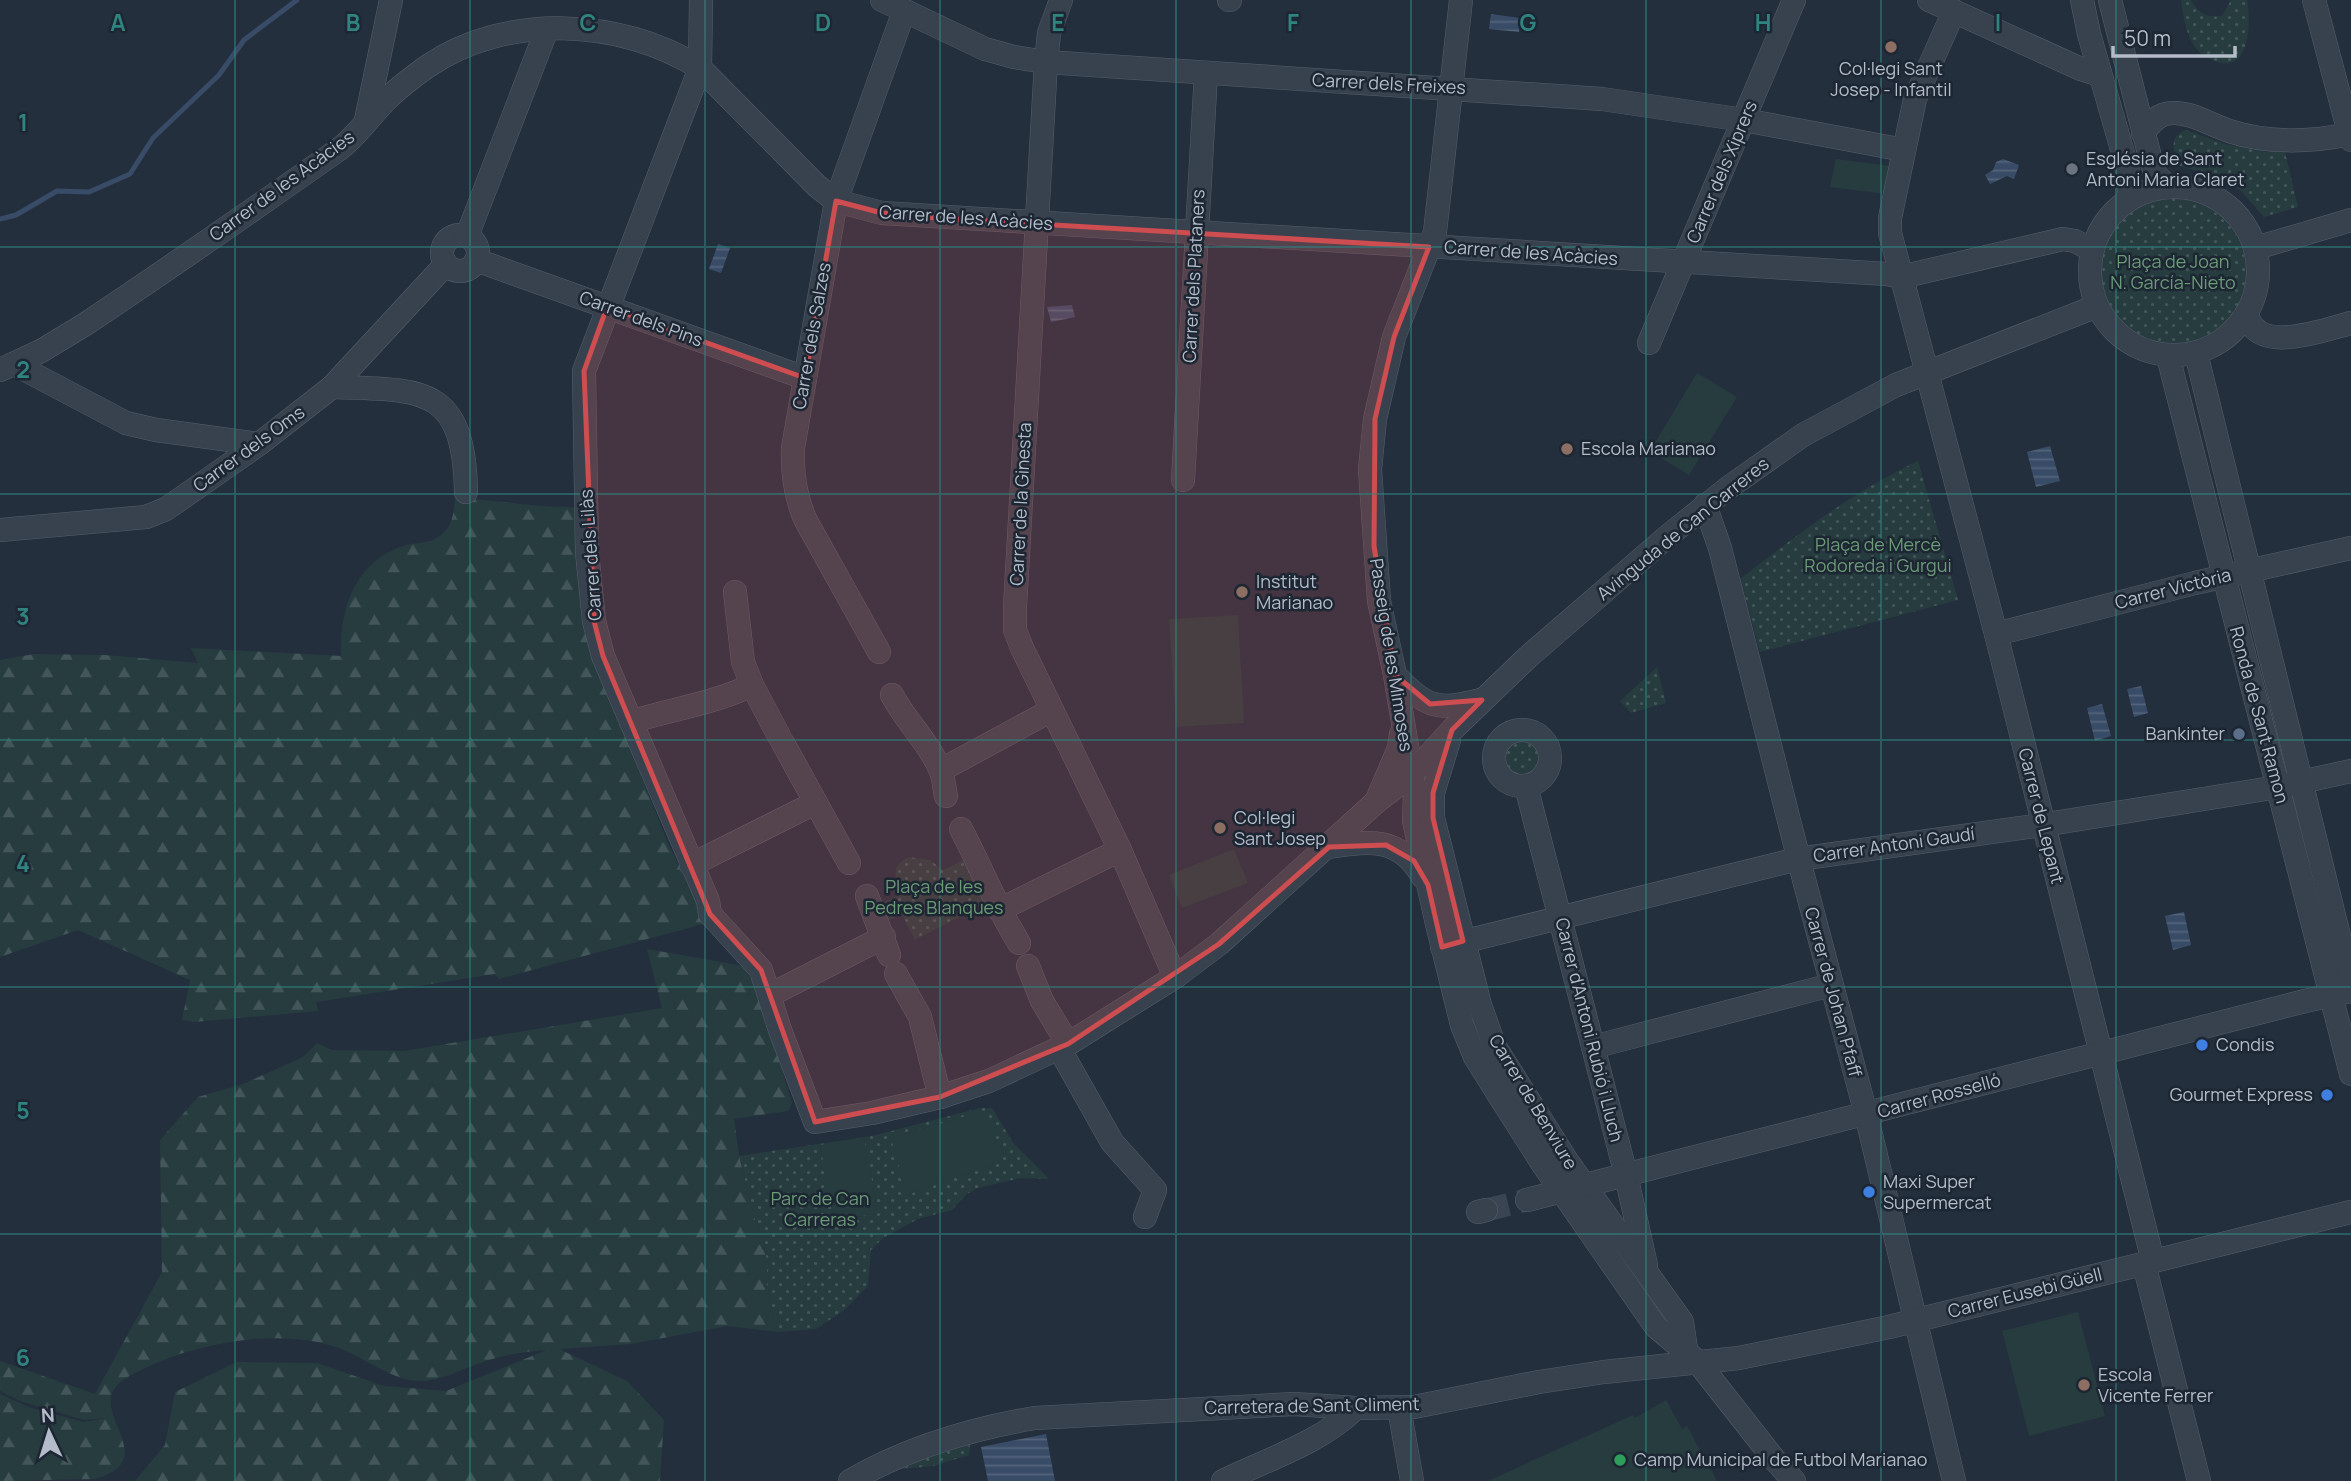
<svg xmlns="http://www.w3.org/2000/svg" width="2351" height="1481" viewBox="0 0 2351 1481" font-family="Manrope,sans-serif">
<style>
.green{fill:url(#green-dots)}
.forest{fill:url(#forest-firs)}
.pitch{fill:#263c3f}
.water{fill:url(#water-rules)}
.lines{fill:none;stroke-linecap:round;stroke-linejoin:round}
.stream{stroke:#394c67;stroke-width:5}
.minor-tunnel{stroke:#3a4453;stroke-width:23;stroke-dasharray:23 11;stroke-linecap:butt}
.minor-casing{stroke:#565f6c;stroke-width:24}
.minor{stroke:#38414e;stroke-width:23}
.marked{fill:#ce4d50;fill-opacity:0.2;stroke:#ce4d50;stroke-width:5;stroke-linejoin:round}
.grid{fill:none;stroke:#308480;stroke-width:2;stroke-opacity:0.55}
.education-dot{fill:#8d6e63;stroke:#1d2633;stroke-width:2.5}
.worship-dot{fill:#6b7280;stroke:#1d2633;stroke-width:2.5}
.service-dot{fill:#5c6f8a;stroke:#1d2633;stroke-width:2.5}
.shop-dot{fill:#3f7fe0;stroke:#1d2633;stroke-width:2.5}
.leisure-dot{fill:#2e9e5b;stroke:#1d2633;stroke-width:2.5}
.labels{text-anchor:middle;stroke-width:5;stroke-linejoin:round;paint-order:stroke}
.poi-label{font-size:18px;fill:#b4bcc9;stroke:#1d2633;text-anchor:start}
.street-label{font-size:18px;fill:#b4bcc9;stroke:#1d2633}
.park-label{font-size:18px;fill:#6b9a76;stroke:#1d2633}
.grid-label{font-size:23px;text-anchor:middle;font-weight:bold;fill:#308480;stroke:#1d2633;stroke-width:5;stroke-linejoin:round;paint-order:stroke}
</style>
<defs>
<pattern id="green-dots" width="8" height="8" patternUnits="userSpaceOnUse" patternTransform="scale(1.75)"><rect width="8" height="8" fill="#263c3f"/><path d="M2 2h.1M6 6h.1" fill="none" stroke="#435659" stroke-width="1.8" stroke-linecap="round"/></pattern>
<pattern id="forest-firs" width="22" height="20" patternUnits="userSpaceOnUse" patternTransform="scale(1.75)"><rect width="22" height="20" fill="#263c3f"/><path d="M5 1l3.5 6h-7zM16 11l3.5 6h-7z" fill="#435659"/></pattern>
<pattern id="water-rules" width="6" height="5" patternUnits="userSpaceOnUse" patternTransform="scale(1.75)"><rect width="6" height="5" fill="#394c67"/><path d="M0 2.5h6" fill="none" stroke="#53647b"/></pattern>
</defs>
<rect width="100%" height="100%" fill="#242f3e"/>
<!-- green -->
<g class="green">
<path d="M 2181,0 L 2191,0 C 2198,13 2207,18 2222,16 L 2231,0 L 2247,0 C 2251,20 2251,72 2218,62 C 2209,59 2201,55 2195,47 C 2186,34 2183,16 2181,0 Z"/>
<path d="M 2186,130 L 2225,144 L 2265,152 L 2285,152 L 2298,207 L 2264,217 L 2240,190 L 2212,175 L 2180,166 C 2174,151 2167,137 2186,130 Z"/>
<circle cx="2173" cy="272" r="73"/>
<path d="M 1918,461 L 1958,600 L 1760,652 L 1740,579 C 1797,535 1852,492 1918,461 Z"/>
<path d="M 1657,667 L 1666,703 L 1631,713 L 1620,701 Z"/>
<circle cx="1521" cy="758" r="17"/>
<path d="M 909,857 L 930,860 L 943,870 L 967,858 L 988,902 L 915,940 L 902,914 L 887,921 L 878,905 L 906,891 C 893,879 890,865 909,857 Z"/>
<path d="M 980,1108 L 992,1108 L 1014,1144 L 1049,1179 L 1021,1178 L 978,1188 L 967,1194 L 952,1210 L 918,1219 L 883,1238 L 871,1250 L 868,1286 L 843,1311 L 816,1329 L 778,1332 L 767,1285 L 767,1262 L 763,1240 L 754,1216 L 739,1156 L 872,1136 Z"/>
<path d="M 970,1445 L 969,1455 L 933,1466 L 901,1469 L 933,1455 Z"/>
</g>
<!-- forest -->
<g class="forest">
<path d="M 455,497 C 496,500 536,508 577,507 L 578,583 L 584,618 L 599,671 L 668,843 L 707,923 L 499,979 L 495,974 L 316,1002 L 318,1011 L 194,1022 L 182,1020 L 190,980 L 78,930 L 0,957 L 0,660 L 34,654 L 105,655 L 198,663 L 191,648 L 341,656 C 340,608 354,563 403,546 C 414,542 430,544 440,536 C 453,526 454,512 455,497 Z"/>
<path d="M 647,949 L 744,966 L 758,991 L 792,1103 L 788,1111 L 734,1119 L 739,1156 L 754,1216 L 763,1240 L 767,1262 L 767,1285 L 778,1332 L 727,1326 L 631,1344 L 559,1349 L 627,1381 L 664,1420 L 660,1481 L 135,1481 L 165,1445 L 175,1392 L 237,1362 L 317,1363 L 384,1386 L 446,1391 L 547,1350 C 526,1351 500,1356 480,1363 C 461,1369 439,1382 419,1381 C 387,1379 366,1357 336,1347 C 273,1326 182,1345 126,1378 C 77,1407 168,1458 95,1479 L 0,1481 L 0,1394 L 31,1408 L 84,1422 L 106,1418 L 84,1420 L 20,1401 L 0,1391 L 0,1361 L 95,1394 L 162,1272 L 160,1140 L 198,1097 L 243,1084 L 303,1057 L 317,1043 L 332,1050 L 404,1051 L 662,1008 Z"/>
</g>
<!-- pitch -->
<g class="pitch">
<path d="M 1836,159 L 1891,166 L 1886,194 L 1830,187 Z"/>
<path d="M 1697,373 L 1737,397 L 1689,475 L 1650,451 Z"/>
<path d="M 1238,615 L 1244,723 L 1176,727 L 1169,619 Z"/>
<path d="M 1234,849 L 1248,883 L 1182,908 L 1169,875 Z"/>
<path d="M 987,1110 L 1002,1161 L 907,1195 L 891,1138 Z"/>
<path d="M 864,1137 L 878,1213 L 834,1221 L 820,1145 Z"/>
<path d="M 2078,1312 L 2105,1416 L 2029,1436 L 2002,1331 Z"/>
<path d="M 1666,1400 L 1682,1429 L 1687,1426 L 1717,1481 L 1488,1481 L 1633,1415 L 1635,1418 Z"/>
</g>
<!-- water -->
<g class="water">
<path d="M 1491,14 L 1520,18 L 1519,32 L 1489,29 Z"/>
<path d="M 2003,159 L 2019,165 L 2014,179 L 2007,176 L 1990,184 L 1985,175 L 1993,170 L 1996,162 Z"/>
<path d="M 718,244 L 730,248 L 721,273 L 709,269 Z"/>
<path d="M 1072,305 L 1075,317 L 1051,322 L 1047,307 Z"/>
<path d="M 2050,446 L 2060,481 L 2036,487 L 2027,452 Z"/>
<path d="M 2141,686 L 2148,713 L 2134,717 L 2127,689 Z"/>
<path d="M 2102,704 L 2111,736 L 2095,741 L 2087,708 Z"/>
<path d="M 2184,912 L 2191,945 L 2173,950 L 2165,916 Z"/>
<path d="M 1046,1434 L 1055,1481 L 988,1481 L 981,1447 Z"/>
</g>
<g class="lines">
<!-- stream -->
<path class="stream" d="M 0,219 L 16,215 L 57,191 L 89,192 L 130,174 L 153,138 L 219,75 L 244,40 L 297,0"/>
<!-- minor-tunnel -->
<path class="minor-tunnel" d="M 1486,1210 L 1527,1200"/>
<!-- minor casing -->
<g class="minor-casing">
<g id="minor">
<path d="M 701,0 L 700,68 L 584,371 L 587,552 L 594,621 L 603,656 L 708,901 L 710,914 L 761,970 L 780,1030 L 815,1122 L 872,1113 L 940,1097 L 989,1081 L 1068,1044 L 1175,977 L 1219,944 L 1376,802 L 1411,775 L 1452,730 L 1528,657 L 1668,536 L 1728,488 L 1803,435 L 1896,385 L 2097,306"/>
<path d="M 882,0 L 985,49 L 1014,57 L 1046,62 L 1602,99 L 1744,120 L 1904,150"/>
<path d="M 1061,0 L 1049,33 L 1046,62 L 1015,607 L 1015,630 L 1022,648 L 1120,850 L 1175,977"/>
<path d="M 1229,0 L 1230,0"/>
<path d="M 1461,0 L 1435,232 L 1394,337 L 1375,419 L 1370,469 L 1379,601 L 1395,675 L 1415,793 L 1414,821 L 1437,924 L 1462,1025 L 1475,1057 L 1500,1097 L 1544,1166 L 1656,1327 L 1697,1361 L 1774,1459 L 1794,1481"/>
<path d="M 1929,0 L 2081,69 L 2100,75"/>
<path d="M 2082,0 L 2089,34 L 2127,167 L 2130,184 L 2128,200"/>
<path d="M 2110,0 L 2151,161 L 2156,175 L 2168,187"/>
<path d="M 2314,0 L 2351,140"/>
<path d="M 1954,11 L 1915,99 L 1890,218 L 1890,233 L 1996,634 L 2153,1261"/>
<path d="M 366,120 L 391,0"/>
<path d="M 2143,133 C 2151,123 2158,113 2173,113 C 2191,112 2211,125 2229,131 C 2269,144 2309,142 2351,134"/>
<circle cx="2174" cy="271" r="84"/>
<circle cx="460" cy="253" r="18"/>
<path d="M 467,236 L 547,29"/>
<path d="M 2256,248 L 2351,220"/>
<path d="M 476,260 L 805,378"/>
<path d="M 2247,314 C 2256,356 2323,330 2351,323"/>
<path d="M 1649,343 L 1794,0"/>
<path d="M 2196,353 L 2351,985"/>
<path d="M 2168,356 L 2351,1074"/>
<path d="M 14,364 L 126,423 L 156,430 L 259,444"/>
<path d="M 0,370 L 41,351 L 84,325 C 170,268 254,209 338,150 C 357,136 370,116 386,100 C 398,88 414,76 428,66 C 506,13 621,18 700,68 L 817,186 L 836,201 L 882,213 L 1887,274 L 1901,277 L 2063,239 L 2075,241 L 2092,250"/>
<path d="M 332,387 C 421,390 464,384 466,492"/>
<path d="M 1183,480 L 1206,73"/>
<path d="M 1705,505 L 1720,548 L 1802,872 L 1866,1114 L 1954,1481"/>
<path d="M 0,530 L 146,517 L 166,509 L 259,444 L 332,387 L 446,264"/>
<path d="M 735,592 L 743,662 L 752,685 L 779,736"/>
<path d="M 1996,634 L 2195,583 L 2351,548"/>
<path d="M 879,652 L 805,519 C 795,495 792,474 793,448 L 836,201 L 904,11"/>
<path d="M 1395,675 C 1427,708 1437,711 1481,700"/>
<path d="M 892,695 C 905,720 929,743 940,769 C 944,777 944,788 946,796"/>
<path d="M 631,722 C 671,709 713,704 752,685"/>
<circle cx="1522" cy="758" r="28"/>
<path d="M 783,743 L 849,863"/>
<path d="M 941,770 L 1052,710"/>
<path d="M 1526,786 L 1626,1175 L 1646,1265"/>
<path d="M 1415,793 L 1433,818 L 1480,1005 L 1495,1047 L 1567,1161 L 1682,1322 L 1686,1349"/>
<path d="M 1377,800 L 1399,748 L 1401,734"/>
<path d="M 1433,818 L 1433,793 L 1449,740"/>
<path d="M 961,829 C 981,867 996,906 1019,943"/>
<path d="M 1329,847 C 1370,841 1399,836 1423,877"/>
<path d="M 691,865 L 815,803"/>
<path d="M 867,896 L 889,955"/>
<path d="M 999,910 L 1120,850"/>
<path d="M 1442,947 L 1798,859 L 2042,825 L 2278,787 L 2351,771"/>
<path d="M 1028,966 L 1042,1001 L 1068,1044"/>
<path d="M 896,974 L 920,1017 L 940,1097"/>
<path d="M 770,995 L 884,937"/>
<path d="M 1593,1047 L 1831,985"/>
<path d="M 1059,1048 L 1112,1142 L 1155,1190 L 1145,1217"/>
<path d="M 1527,1200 L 2305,1001 L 2351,991"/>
<path d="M 1478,1212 L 1486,1210"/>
<path d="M 2144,1264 L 2199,1481"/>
<path d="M 1399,1408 L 1412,1481"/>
<path d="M 850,1481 C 907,1448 970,1429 1035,1418 L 1294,1404 L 1356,1408 L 1414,1407 L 1539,1382 L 1604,1372 L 1739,1358 L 1889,1327 L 2351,1212"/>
<path d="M 1223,1481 C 1268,1459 1320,1443 1356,1408"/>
</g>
</g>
<!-- minor -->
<use href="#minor" class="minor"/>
</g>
<!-- marked area -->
<path class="marked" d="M 836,201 L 882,213 L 937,218 L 1429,247 L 1394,337 L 1375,419 L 1374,546 L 1395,675 L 1430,704 L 1482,700 L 1452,730 L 1433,793 L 1433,818 L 1463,941 L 1442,947 L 1428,885 L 1414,861 L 1386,845 L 1329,847 L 1219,944 L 1068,1044 L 940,1097 L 815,1122 L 761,970 L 710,914 L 603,656 L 594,621 L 584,371 L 607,307 L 805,378 Z"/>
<!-- grid -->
<path class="grid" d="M 235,0 L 235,1481M 470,0 L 470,1481M 705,0 L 705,1481M 940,0 L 940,1481M 1176,0 L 1176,1481M 1411,0 L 1411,1481M 1646,0 L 1646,1481M 1881,0 L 1881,1481M 2116,0 L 2116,1481M 0,247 L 2351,247M 0,494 L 2351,494M 0,740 L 2351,740M 0,987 L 2351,987M 0,1234 L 2351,1234"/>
<!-- markers -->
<g class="education-dot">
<circle cx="1891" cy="47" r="7"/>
<circle cx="1567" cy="449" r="7"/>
<circle cx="1242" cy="592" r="7"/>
<circle cx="1220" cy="828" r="7"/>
<circle cx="2084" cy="1385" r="7"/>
</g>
<circle class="worship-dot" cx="2072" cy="169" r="7"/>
<circle class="service-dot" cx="2239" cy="734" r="7"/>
<g class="shop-dot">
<circle cx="2202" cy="1045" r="7"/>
<circle cx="2327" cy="1095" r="7"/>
<circle cx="1869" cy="1192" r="7"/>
</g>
<circle class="leisure-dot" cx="1620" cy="1460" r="7"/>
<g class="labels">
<!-- poi labels -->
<g class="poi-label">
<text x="1891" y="75" text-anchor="middle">Col·legi Sant<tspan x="1891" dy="21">Josep - Infantil</tspan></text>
<text x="2086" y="165">Església de Sant<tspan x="2086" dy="21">Antoni Maria Claret</tspan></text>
<text x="1581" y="455">Escola Marianao</text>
<text x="1256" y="588">Institut<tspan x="1256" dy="21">Marianao</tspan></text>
<text x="2225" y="740" text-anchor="end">Bankinter</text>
<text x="1234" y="824">Col·legi<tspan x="1234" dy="21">Sant Josep</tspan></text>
<text x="2216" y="1051">Condis</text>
<text x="2313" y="1101" text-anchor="end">Gourmet Express</text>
<text x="1883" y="1188">Maxi Super<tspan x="1883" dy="21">Supermercat</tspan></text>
<text x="2098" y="1381">Escola<tspan x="2098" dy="21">Vicente Ferrer</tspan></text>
<text x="1634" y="1466">Camp Municipal de Futbol Marianao</text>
</g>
<!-- street labels -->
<g class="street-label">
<text transform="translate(1389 84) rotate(3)" y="6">Carrer dels Freixes</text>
<text transform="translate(1722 172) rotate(-67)" y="6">Carrer dels Xiprers</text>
<text transform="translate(282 186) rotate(-36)" y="6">Carrer de les Acàcies</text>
<text transform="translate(966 218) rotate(4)" y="6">Carrer de les Acàcies</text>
<text transform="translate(1531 253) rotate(4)" y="6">Carrer de les Acàcies</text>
<text transform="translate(1194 276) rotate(-87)" y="6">Carrer dels Plataners</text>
<text transform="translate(641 319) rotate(20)" y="6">Carrer dels Pins</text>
<text transform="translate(812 336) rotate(-80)" y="6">Carrer dels Salzes</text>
<text transform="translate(249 449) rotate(-36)" y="6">Carrer dels Oms</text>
<text transform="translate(1021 504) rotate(-87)" y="6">Carrer de la Ginesta</text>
<text transform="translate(1683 529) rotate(-39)" y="6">Avinguda de Can Carreres</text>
<text transform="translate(591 555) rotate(-94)" y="6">Carrer dels Lilàs</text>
<text transform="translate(2173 589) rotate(-14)" y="6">Carrer Victòria</text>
<text transform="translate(1391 655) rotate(81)" y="6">Passeig de les Mimoses</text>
<text transform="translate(2259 715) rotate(75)" y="6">Ronda de Sant Ramon</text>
<text transform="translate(2041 816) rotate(76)" y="6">Carrer de Lepant</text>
<text transform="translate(1894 845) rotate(-8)" y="6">Carrer Antoni Gaudí</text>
<text transform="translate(1833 992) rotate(75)" y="6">Carrer de Johan Pfaff</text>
<text transform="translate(1589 1030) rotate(76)" y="6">Carrer d'Antoni Rubió i Lluch</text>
<text transform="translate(1939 1096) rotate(-15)" y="6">Carrer Rosselló</text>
<text transform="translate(1533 1102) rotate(59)" y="6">Carrer de Benviure</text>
<text transform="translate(2025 1293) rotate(-14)" y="6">Carrer Eusebi Güell</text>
<text transform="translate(1312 1406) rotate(-1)" y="6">Carretera de Sant Climent</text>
</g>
<!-- park labels -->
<g class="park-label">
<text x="2173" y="268">Plaça de Joan<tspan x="2173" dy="21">N. García-Nieto</tspan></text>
<text x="1878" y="551">Plaça de Mercè<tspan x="1878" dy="21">Rodoreda i Gurgui</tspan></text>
<text x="934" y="893">Plaça de les<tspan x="934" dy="21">Pedres Blanques</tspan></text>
<text x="820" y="1205">Parc de Can<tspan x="820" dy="21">Carreras</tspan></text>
</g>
</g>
<g class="grid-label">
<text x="118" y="31">A</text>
<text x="353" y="31">B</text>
<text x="588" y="31">C</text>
<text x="823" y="31">D</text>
<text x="1058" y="31">E</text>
<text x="1293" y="31">F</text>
<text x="1528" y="31">G</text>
<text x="1763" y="31">H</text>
<text x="1998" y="31">I</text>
<text x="23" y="131">1</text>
<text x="23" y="378">2</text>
<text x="23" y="625">3</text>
<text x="23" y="872">4</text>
<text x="23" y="1119">5</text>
<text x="23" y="1366">6</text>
</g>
<!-- north arrow -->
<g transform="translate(49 1432) rotate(356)" stroke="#1d2633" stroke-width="5" paint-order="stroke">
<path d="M0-5L12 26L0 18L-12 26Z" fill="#b4bcc9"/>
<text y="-10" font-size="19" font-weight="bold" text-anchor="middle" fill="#b4bcc9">N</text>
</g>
<!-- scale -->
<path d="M2113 46v10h122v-10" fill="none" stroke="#b4bcc9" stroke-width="3.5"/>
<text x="2124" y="46" font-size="21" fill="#b4bcc9" stroke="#1d2633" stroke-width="5" paint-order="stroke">50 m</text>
</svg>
